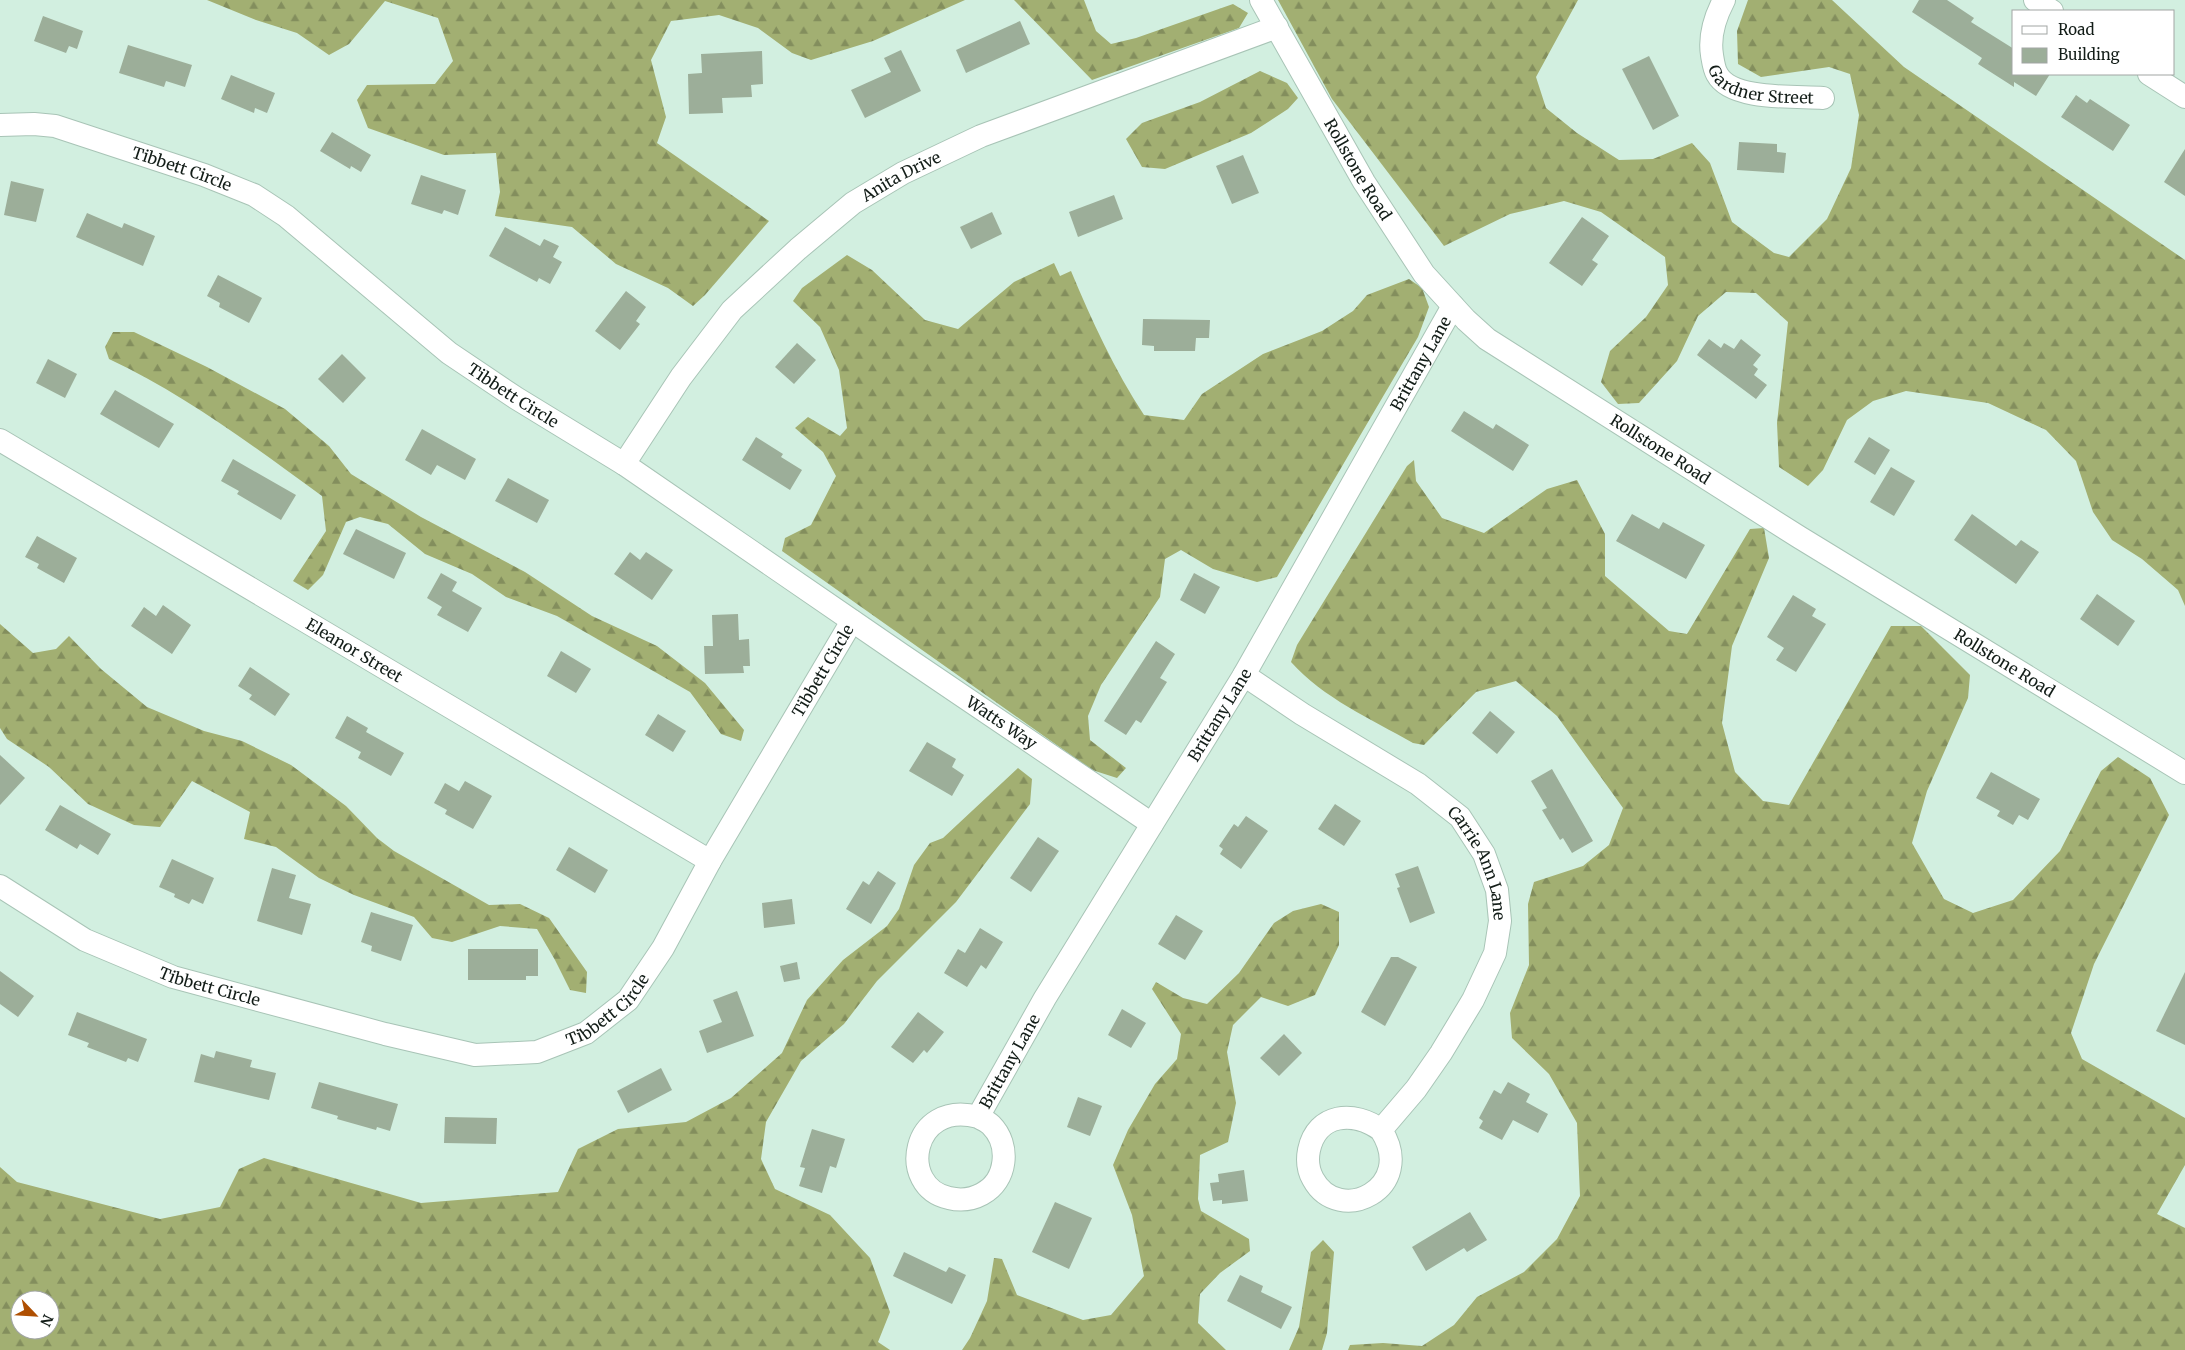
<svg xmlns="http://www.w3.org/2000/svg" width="2185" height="1350" viewBox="0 0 2185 1350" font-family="Merriweather,serif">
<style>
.forest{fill:url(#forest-firs);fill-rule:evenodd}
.building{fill:#9cae99}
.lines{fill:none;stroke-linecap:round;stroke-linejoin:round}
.street-casing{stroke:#a8c4b6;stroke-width:24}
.street{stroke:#fff;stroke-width:22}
.labels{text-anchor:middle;stroke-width:4.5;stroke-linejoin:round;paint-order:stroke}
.street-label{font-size:16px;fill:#131d18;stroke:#fff}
</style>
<defs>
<pattern id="forest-firs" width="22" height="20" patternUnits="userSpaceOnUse" patternTransform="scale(1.25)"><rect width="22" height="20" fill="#a2af72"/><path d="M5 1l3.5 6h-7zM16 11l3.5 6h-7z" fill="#838e5d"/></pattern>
</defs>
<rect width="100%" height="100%" fill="#d2efe0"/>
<!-- forest -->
<g class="forest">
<path d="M 207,0 L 965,0 L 873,41 L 811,60 L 792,53 L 758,28 L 719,15 L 671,21 L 651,60 L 666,117 L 657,143 L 769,221 L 705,295 L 693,306 L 668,288 L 616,264 L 572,227 L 495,216 L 500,192 L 496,153 L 444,155 L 368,128 L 357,100 L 367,85 L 435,84 L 453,61 L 438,18 L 385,1 L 349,44 L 329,55 L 297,33 L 256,20 Z"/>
<path d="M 1014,0 L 1084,0 L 1096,31 L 1111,44 L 1136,38 L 1233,4 L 1248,13 L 1239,28 L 1092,80 Z"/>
<path d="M 1278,0 L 1578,0 L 1536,77 L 1546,108 L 1577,133 L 1619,160 L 1653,159 L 1692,143 L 1710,163 L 1732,222 L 1774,253 L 1789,257 L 1827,219 L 1851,168 L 1859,115 L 1850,74 L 1829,67 L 1761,77 L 1738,64 L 1737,31 L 1748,0 L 1832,0 L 1904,67 L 2185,260 L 2185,606 L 2178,590 L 2142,559 L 2112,540 L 2093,512 L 2076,461 L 2046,430 L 1988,403 L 1906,391 L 1873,401 L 1847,420 L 1823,470 L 1808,486 L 1779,467 L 1777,423 L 1788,322 L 1756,293 L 1726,292 L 1698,316 L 1677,361 L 1639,403 L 1618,404 L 1601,382 L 1610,351 L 1646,317 L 1668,285 L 1665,257 L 1601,212 L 1564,201 L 1510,214 L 1444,246 L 1332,99 Z"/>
<path d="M 1260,71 L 1287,83 L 1298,98 L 1288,109 L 1251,133 L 1165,169 L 1142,167 L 1126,139 L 1142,123 L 1200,102 Z"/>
<path d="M 847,255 L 872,270 L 925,320 L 958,329 L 1014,282 L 1054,263 L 1060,276 L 1071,271 C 1092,321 1114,369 1144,415 L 1184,420 L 1202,394 L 1263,354 L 1322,331 L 1353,311 L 1367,295 L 1409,279 L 1422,288 L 1429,307 L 1418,337 L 1277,577 L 1257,582 L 1213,569 L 1181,550 L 1165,559 L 1160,597 L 1101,685 L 1088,716 L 1090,740 L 1126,768 L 1117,778 L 1092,770 L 782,551 L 785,538 L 811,525 L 836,476 L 823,452 L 795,428 L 808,417 L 840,436 L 847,428 L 839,370 L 820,327 L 793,301 L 802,288 Z"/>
<path d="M 113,332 L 134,332 L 207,367 L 285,409 L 329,446 L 351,474 L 421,517 L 525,572 L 592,616 L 657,646 L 705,683 L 744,730 L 741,741 L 721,734 L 690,692 L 557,616 L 506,597 L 472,574 L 425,554 L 388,524 L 360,517 L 346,522 L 323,575 L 308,590 L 293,581 L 326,531 L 322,496 C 255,447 184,394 109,359 L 105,347 Z"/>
<path d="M 1414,460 L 1416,481 L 1442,518 L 1484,533 L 1547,489 L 1577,480 L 1605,534 L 1605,576 L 1669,631 L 1687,634 L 1750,529 L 1764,528 L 1769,558 L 1732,646 L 1722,723 L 1735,772 L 1763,801 L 1789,805 L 1891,626 L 1921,626 L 1970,675 L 1968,698 L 1927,791 L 1912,843 L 1944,899 L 1973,913 L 2013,900 L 2060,851 L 2101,771 L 2118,757 L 2150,778 L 2169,815 L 2094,964 L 2071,1033 L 2082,1059 L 2185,1118 L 2185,1165 L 2157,1214 L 2185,1228 L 2185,1350 L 1348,1350 L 1350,1345 L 1383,1343 L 1422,1346 L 1454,1325 L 1477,1297 L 1524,1272 L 1557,1239 L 1580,1196 L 1577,1123 L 1549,1074 L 1512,1038 L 1510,1013 L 1529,965 L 1528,904 L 1534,882 L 1583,866 L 1609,845 L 1623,808 L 1557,716 L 1516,681 L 1476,692 L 1424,745 L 1413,743 C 1371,719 1323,698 1291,662 L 1297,645 L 1407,466 Z"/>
<path d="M 0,624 L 33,653 L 56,649 L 69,636 L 101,669 L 147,707 L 204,731 L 242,741 L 291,765 L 346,806 L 377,838 L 394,851 L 489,905 L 520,904 L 549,918 L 587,972 L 586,993 L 570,990 L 555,960 L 537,929 L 500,926 L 452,942 L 432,938 L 414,917 L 354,895 L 319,878 L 276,847 L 244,839 L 250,812 L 192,781 L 160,827 L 134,825 L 88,804 L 49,767 L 7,739 L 0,728 Z"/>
<path d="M 1018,768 L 1032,779 L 1030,804 L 956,902 L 877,981 L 844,1024 L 801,1061 L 766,1122 L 761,1159 L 775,1189 L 830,1215 L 870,1258 L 890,1312 L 878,1342 L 890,1350 L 0,1350 L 0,1167 L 17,1182 L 160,1219 L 220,1207 L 239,1169 L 264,1158 L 421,1203 L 558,1192 L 578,1149 L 618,1129 L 686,1122 L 731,1098 L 782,1053 L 807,1000 L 843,960 L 887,926 L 899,909 L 914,865 L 930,843 L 943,838 ZM 20,1300 L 50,1300 L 50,1330 L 20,1330 Z"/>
<path d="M 1321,904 L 1339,912 L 1339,945 L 1315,995 L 1288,1006 L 1261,997 L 1233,1025 L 1227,1052 L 1236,1103 L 1228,1142 L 1200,1155 L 1198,1199 L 1201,1211 L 1249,1239 L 1250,1251 L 1220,1273 L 1200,1294 L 1198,1323 L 1226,1350 L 962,1350 L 970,1338 L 987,1301 L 994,1258 L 1002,1259 L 1017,1295 L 1083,1320 L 1111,1315 L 1144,1276 L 1132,1215 L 1113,1165 L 1128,1130 L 1155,1084 L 1177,1059 L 1181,1034 L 1152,989 L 1156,982 L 1183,998 L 1207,1004 L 1239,973 L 1274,923 L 1293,911 Z"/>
<path d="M 1323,1240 L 1334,1252 L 1327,1333 L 1322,1350 L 1289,1350 L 1299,1327 L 1311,1252 Z"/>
</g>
<!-- building -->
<g class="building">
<path d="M 1919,0 L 1947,0 L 1974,18 L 1971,22 L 2014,49 L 2014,74 L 2050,74 L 2036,96 L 2014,82 L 2014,87 L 1978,64 L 1982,58 L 1912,12 Z"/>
<path d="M 43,16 L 83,31 L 77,49 L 69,46 L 66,53 L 34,41 Z"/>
<path d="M 1020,21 L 1030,44 L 966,73 L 956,50 Z"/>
<path d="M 128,45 L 192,65 L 185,87 L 166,81 L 164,87 L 119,73 Z"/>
<path d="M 901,50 L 921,91 L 865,118 L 851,90 L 891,72 L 884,58 Z"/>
<path d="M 762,51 L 763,84 L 751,85 L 752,97 L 722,98 L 723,113 L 689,114 L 688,74 L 702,73 L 701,54 Z"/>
<path d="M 1649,56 L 1679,116 L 1653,130 L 1622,69 Z"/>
<path d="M 231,75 L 275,93 L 267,113 L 255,108 L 254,113 L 221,99 Z"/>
<path d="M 2076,95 L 2087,103 L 2090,99 L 2130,125 L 2113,151 L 2061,117 Z"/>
<path d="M 332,132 L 371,155 L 361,172 L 351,166 L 350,169 L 320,151 Z"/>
<path d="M 1739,142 L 1777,144 L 1777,152 L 1786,153 L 1784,173 L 1737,170 Z"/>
<path d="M 2185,149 L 2185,196 L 2164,182 Z"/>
<path d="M 1243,155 L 1259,193 L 1232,204 L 1216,166 Z"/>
<path d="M 421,175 L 466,190 L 458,215 L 444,210 L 442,214 L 411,204 Z"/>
<path d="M 11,181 L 44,189 L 36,222 L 4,215 Z"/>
<path d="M 1114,195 L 1123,219 L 1078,237 L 1069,212 Z"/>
<path d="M 992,212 L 1002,234 L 971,249 L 960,227 Z"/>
<path d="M 87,213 L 122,228 L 124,223 L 155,236 L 143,266 L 76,237 Z"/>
<path d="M 1582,217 L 1609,236 L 1592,260 L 1598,264 L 1582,286 L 1549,263 Z"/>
<path d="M 505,227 L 540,246 L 544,239 L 559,246 L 553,257 L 562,262 L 550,284 L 539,278 L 537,282 L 489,256 Z"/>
<path d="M 218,275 L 262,298 L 249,323 L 219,307 L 220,303 L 207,296 Z"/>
<path d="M 626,291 L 646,307 L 636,321 L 640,324 L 620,350 L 595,331 Z"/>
<path d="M 1143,319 L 1210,320 L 1209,338 L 1196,338 L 1195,351 L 1154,351 L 1154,346 L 1142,345 Z"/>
<path d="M 1709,339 L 1721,348 L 1724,343 L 1734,349 L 1741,339 L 1761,355 L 1753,365 L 1758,369 L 1754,375 L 1767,385 L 1756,399 L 1697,355 Z"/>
<path d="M 797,343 L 816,360 L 794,384 L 775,367 Z"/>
<path d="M 342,354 L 366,378 L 343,403 L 318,379 Z"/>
<path d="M 48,359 L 77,374 L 65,398 L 36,383 Z"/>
<path d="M 115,390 L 174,424 L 159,448 L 100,414 Z"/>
<path d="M 1464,411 L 1493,429 L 1496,424 L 1529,445 L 1513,471 L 1451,431 Z"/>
<path d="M 422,429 L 476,459 L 465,480 L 437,465 L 431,475 L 405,460 Z"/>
<path d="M 756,437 L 783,454 L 781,457 L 802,470 L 790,490 L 742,460 Z"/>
<path d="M 1869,437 L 1890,450 L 1875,475 L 1854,462 Z"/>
<path d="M 233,459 L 296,495 L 281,520 L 237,494 L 239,491 L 221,481 Z"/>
<path d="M 1891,467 L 1915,481 L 1894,516 L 1870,502 Z"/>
<path d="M 508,478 L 549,500 L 537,523 L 495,501 Z"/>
<path d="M 1632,514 L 1659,529 L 1663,522 L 1705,545 L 1686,579 L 1616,541 Z"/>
<path d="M 1972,514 L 2016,546 L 2021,540 L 2039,552 L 2016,584 L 1954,540 Z"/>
<path d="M 356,529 L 406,553 L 394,579 L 343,554 Z"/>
<path d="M 37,536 L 77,558 L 64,583 L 37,568 L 39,564 L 25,557 Z"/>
<path d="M 630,552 L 640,560 L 646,552 L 673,570 L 652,600 L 614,574 Z"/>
<path d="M 441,573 L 457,582 L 452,591 L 482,608 L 468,632 L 437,615 L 442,607 L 427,598 Z"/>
<path d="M 1194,573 L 1220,587 L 1205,614 L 1180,600 Z"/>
<path d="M 2097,594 L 2135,621 L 2118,646 L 2080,619 Z"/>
<path d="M 1793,595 L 1816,609 L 1812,616 L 1826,624 L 1796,672 L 1776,660 L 1784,648 L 1767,637 Z"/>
<path d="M 163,605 L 191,625 L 172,654 L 131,626 L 144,607 L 156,616 Z"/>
<path d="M 738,614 L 739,640 L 749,639 L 750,666 L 743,666 L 744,673 L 705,674 L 704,646 L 713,646 L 712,615 Z"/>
<path d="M 1156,641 L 1175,654 L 1160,678 L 1167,682 L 1141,723 L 1136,720 L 1126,735 L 1104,721 Z"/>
<path d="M 561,651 L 591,669 L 576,693 L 547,676 Z"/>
<path d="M 250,667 L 290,694 L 275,716 L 249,699 L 252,695 L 238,686 Z"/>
<path d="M 1490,711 L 1515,732 L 1497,754 L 1472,733 Z"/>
<path d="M 658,714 L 686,731 L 673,752 L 645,735 Z"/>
<path d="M 347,716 L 368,728 L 366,732 L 404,753 L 391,776 L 358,758 L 361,752 L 335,738 Z"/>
<path d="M 927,742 L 956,759 L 952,767 L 964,775 L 952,796 L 909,771 Z"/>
<path d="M 0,755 L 25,778 L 0,805 Z"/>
<path d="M 1552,769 L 1593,841 L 1572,853 L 1563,838 L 1560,840 L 1542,810 L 1547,808 L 1531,781 Z"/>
<path d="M 1991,772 L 2040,799 L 2028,820 L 2019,815 L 2013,825 L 1997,816 L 2000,811 L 1976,798 Z"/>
<path d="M 465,781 L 492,796 L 473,829 L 445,814 L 447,810 L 434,803 L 445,783 L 459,791 Z"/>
<path d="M 1335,804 L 1361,821 L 1344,846 L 1318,829 Z"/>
<path d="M 60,805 L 111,834 L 98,855 L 80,844 L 77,849 L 45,830 Z"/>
<path d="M 1246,816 L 1268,831 L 1241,869 L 1220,854 L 1223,849 L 1219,846 L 1234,824 L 1238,827 Z"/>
<path d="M 1038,837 L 1059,851 L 1031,892 L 1010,878 Z"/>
<path d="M 569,847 L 608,870 L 595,893 L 556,870 Z"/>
<path d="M 172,859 L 214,878 L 203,904 L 192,899 L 189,904 L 174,897 L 175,894 L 159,887 Z"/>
<path d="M 1418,866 L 1435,913 L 1410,923 L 1397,888 L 1400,887 L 1395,874 Z"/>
<path d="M 272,868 L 296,875 L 289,898 L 311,904 L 302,935 L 257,921 Z"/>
<path d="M 878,871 L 896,883 L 871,924 L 846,909 L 863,881 L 869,885 Z"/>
<path d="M 792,899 L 795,924 L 764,928 L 762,903 Z"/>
<path d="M 371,912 L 413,925 L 401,961 L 371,951 L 372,946 L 361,942 Z"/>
<path d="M 1176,915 L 1203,931 L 1185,960 L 1158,944 Z"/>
<path d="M 980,928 L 1003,942 L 986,969 L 981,965 L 967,987 L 944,973 L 958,949 L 965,953 Z"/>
<path d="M 468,949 L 538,949 L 538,976 L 526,976 L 526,980 L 468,980 Z"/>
<path d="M 1391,957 L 1398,957 L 1417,967 L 1385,1026 L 1361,1012 Z"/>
<path d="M 797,962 L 800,979 L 784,982 L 780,966 Z"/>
<path d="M 0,971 L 34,996 L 18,1017 L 0,1004 Z"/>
<path d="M 2185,972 L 2185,1045 L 2156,1031 Z"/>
<path d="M 737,991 L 754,1036 L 707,1053 L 699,1031 L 722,1022 L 713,1000 Z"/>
<path d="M 1122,1009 L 1146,1023 L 1131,1048 L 1108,1035 Z"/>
<path d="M 77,1012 L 147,1039 L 138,1062 L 128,1058 L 126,1062 L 87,1047 L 89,1043 L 68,1035 Z"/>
<path d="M 918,1012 L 944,1032 L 927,1053 L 924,1050 L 913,1063 L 891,1047 Z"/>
<path d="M 1284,1034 L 1302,1053 L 1279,1076 L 1260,1058 Z"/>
<path d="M 216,1051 L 252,1060 L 250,1067 L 276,1073 L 269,1100 L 194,1082 L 201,1054 L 214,1058 Z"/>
<path d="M 661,1068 L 672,1090 L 628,1113 L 617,1091 Z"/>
<path d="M 319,1082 L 398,1104 L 390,1131 L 377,1127 L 376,1130 L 337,1119 L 338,1116 L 311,1108 Z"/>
<path d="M 1508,1082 L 1530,1094 L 1526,1102 L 1548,1114 L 1538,1133 L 1513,1120 L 1502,1140 L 1479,1128 L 1483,1121 L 1479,1118 L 1494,1090 L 1501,1094 Z"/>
<path d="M 1078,1097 L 1102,1106 L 1090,1136 L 1067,1127 Z"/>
<path d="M 445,1117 L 497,1118 L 496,1144 L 444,1143 Z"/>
<path d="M 812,1129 L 845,1139 L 836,1168 L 830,1166 L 822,1193 L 799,1186 L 805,1168 L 800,1167 Z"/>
<path d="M 1244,1170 L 1248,1201 L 1222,1204 L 1222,1200 L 1213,1201 L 1210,1183 L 1219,1182 L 1218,1174 Z"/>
<path d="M 1055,1202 L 1092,1218 L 1069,1269 L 1032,1252 Z"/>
<path d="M 1470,1212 L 1487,1240 L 1467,1252 L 1464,1248 L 1426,1271 L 1412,1247 Z"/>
<path d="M 904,1252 L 946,1272 L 949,1267 L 966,1275 L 952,1304 L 893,1276 Z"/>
<path d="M 1240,1275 L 1263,1286 L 1261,1292 L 1292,1307 L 1281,1329 L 1227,1301 Z"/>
</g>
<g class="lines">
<!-- street casing -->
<g class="street-casing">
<g id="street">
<path id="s1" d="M 1261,0 L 1364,182 L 1424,274 L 1466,320 L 1487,339 L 1799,537 L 2185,773"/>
<path id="s2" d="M 1724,0 C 1715,17 1709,36 1712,55 C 1713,61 1714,69 1717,74 C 1731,101 1796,96 1823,98"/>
<path d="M 2035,0 L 2052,11"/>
<path d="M 2149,74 L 2185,97"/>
<path id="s3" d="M 0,125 L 34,124 L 55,126 L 204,175 L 254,195 L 286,216 L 449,353 L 516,398 L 624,464 L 902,655 L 1152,824"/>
<path id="s4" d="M 0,440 L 710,861"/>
<path id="s5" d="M 624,464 L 681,377 L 732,310 L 798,249 L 853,203 L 903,173 L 981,136 L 1277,27"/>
<path id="s6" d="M 1244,675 L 1302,714 L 1418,784 L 1460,817 L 1484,854 L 1497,890 L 1500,921 L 1495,953 L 1473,1000 L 1441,1053 L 1416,1089 L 1381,1130 C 1354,1110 1317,1113 1309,1150 C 1307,1160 1308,1170 1313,1179 C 1339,1227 1418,1188 1381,1130"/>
<path id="s7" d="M 0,886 L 85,940 L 173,977 L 385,1034 L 475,1055 L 537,1052 L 586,1033 L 628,1000 L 663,948 L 710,861 L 852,621"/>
<path id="s8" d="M 978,1117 C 982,1119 988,1122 991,1125 C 1011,1145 1007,1181 982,1194 C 971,1200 961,1201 949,1198 C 897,1187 911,1099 978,1117 L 1045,998 L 1244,675 L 1453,306"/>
</g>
</g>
<!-- street -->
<use href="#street" class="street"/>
</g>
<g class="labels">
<!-- street labels -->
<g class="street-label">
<text dy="6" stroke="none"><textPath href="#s2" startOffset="124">Gardner Street</textPath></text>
<text dy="6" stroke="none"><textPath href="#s3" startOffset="189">Tibbett Circle</textPath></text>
<text dy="6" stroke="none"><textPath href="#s1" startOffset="195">Rollstone Road</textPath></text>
<text dy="6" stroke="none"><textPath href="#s5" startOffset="405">Anita Drive</textPath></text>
<text dy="6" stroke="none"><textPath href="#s8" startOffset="1145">Brittany Lane</textPath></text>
<text dy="6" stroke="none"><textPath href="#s3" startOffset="594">Tibbett Circle</textPath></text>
<text dy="6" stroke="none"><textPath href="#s1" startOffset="615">Rollstone Road</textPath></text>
<text dy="6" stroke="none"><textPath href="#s4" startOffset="412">Eleanor Street</textPath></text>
<text dy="6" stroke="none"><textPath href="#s1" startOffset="1020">Rollstone Road</textPath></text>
<text dy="6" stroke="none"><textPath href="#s7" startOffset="1059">Tibbett Circle</textPath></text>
<text dy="6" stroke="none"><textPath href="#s8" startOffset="740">Brittany Lane</textPath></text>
<text dy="6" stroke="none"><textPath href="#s3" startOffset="1182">Watts Way</textPath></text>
<text dy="6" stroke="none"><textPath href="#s6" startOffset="309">Carrie Ann Lane</textPath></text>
<text dy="6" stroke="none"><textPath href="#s7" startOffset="234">Tibbett Circle</textPath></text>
<text dy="6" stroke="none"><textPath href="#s7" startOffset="654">Tibbett Circle</textPath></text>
<text dy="6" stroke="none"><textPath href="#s8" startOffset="335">Brittany Lane</textPath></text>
</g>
</g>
<!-- legend -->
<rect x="2012" y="10" width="162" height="65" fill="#ffffff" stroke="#a1a5a3"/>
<rect x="2022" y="26" width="25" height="8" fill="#ffffff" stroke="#a1a5a3"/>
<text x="2058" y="35" font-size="15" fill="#131d18">Road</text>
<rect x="2022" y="48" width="25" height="15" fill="#9cae99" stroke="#a1a5a3"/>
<text x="2058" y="60" font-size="15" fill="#131d18">Building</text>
<!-- north arrow -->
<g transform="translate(35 1315) rotate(115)"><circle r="24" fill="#ffffff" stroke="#a1a5a3"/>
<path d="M0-4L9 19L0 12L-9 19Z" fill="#af4f02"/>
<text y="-8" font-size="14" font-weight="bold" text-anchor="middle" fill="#131d18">N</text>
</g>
</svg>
